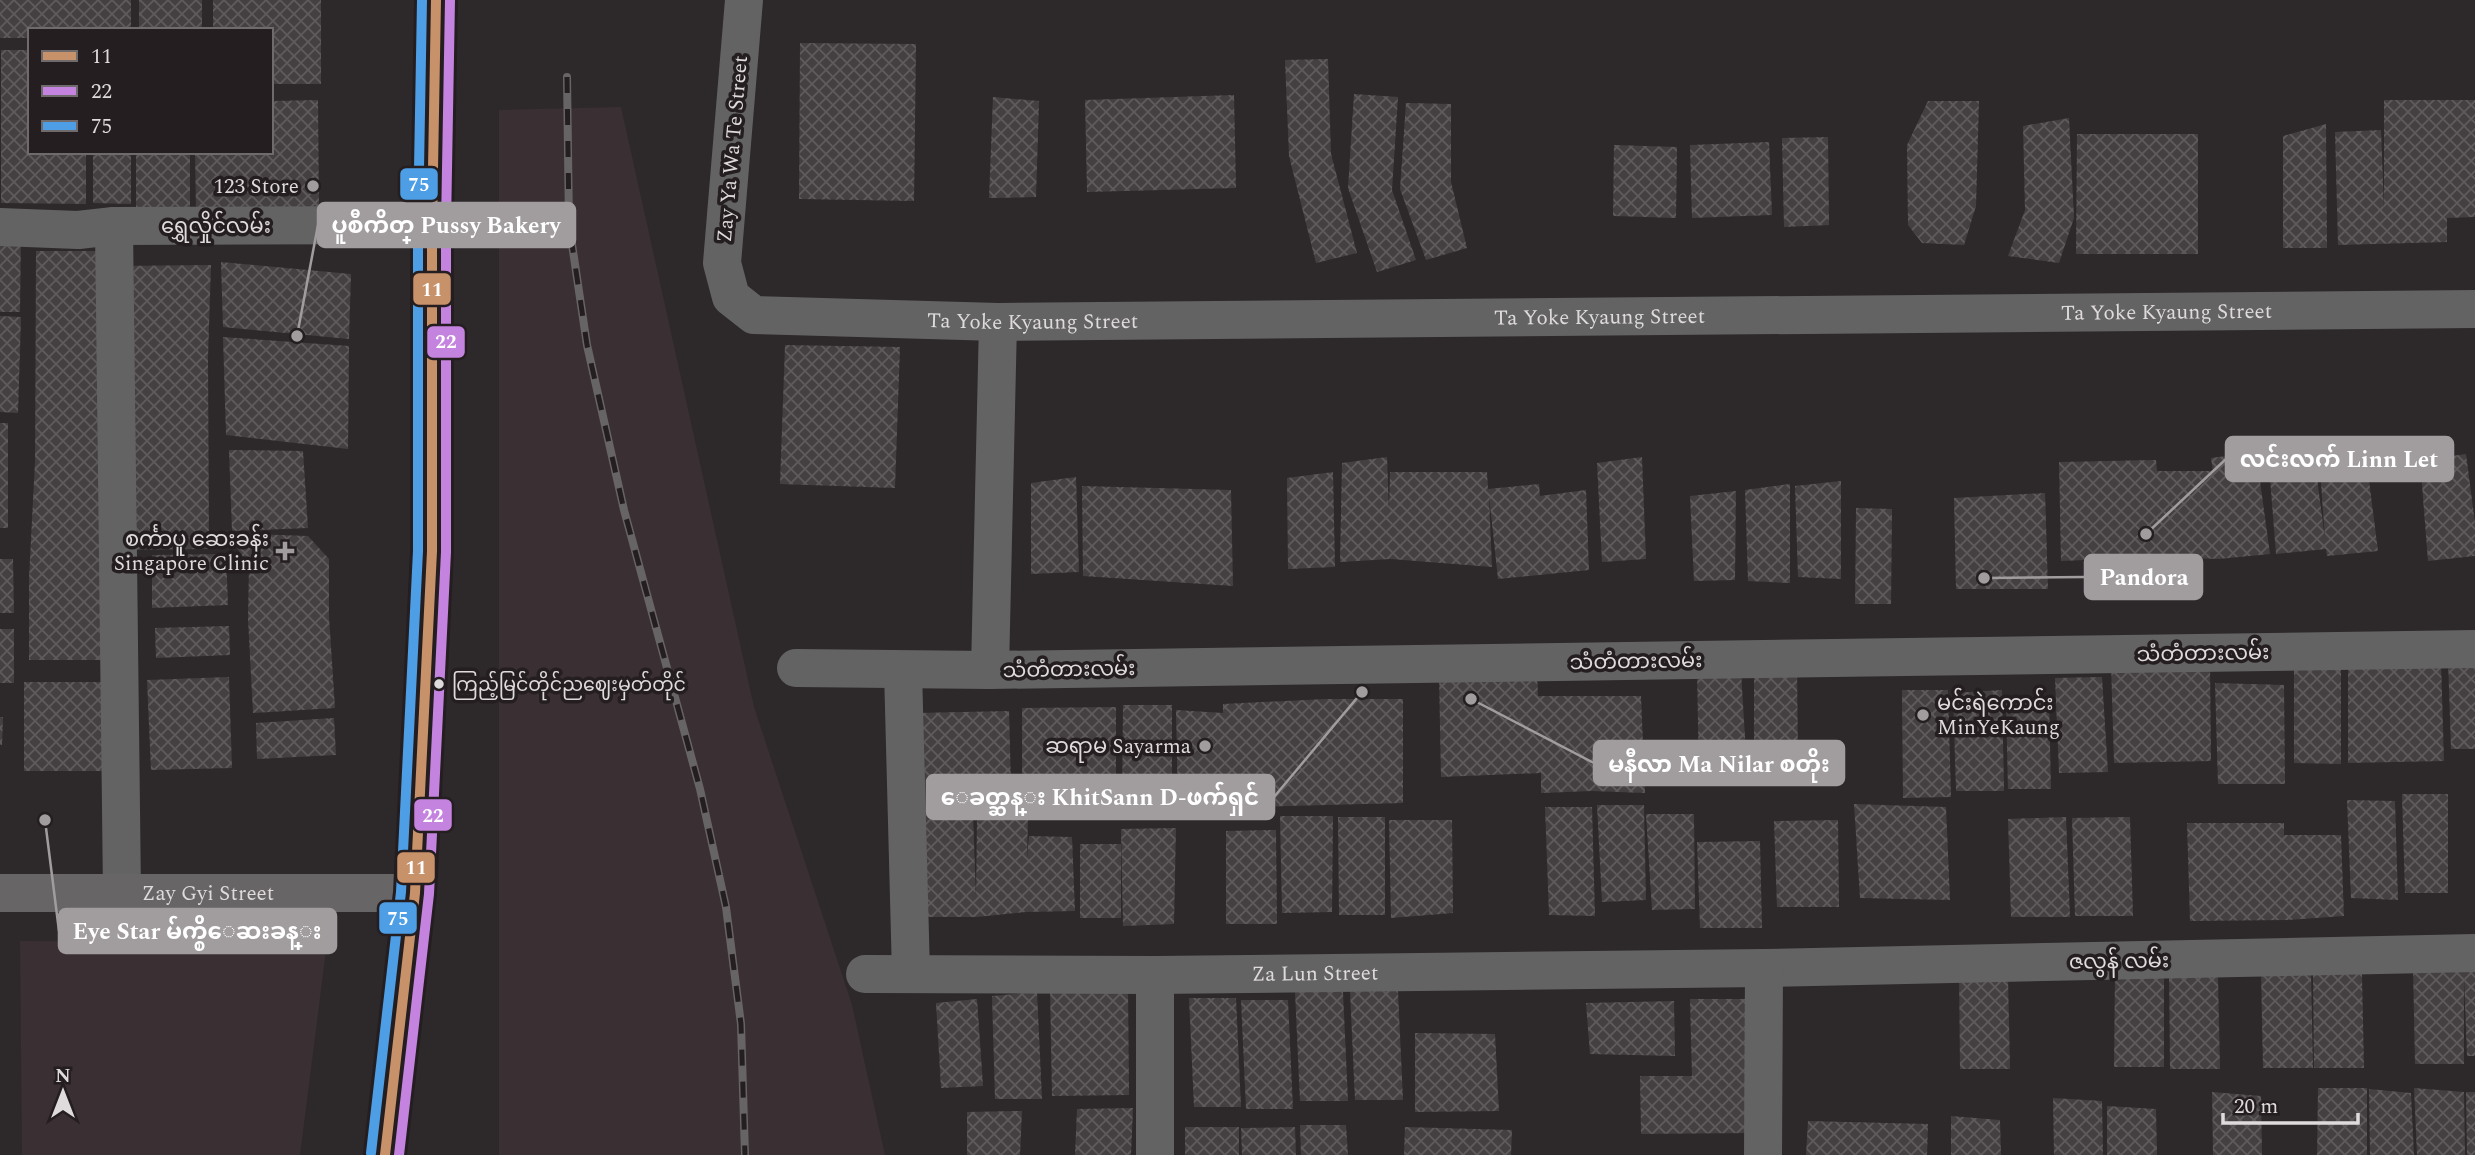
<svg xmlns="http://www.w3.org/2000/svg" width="2475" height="1155" viewBox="0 0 2475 1155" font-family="Spectral,'Noto Sans Myanmar',serif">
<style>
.built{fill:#3a2f33}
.building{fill:url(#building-cross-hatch)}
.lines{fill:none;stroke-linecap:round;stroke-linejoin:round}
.street{stroke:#646363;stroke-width:38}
.secondary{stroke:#686566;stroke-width:38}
.rail-casing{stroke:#676466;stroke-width:8}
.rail{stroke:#241e20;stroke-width:5;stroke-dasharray:16;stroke-linecap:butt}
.bus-1-casing{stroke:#241e20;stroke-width:16}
.bus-2-casing{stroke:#241e20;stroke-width:16}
.bus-3-casing{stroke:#241e20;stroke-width:16}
.bus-1{stroke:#c7916a;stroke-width:10}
.bus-2{stroke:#c483df;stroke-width:10}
.bus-3{stroke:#4d9ee5;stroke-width:10}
.poi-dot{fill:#a19d9f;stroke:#241e20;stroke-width:2.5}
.bus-dot{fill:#dfdbdd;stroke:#241e20;stroke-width:2.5}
.labels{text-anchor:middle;stroke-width:7;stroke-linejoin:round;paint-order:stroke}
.bus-label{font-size:19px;fill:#dfdbdd;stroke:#241e20;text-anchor:start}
.street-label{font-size:21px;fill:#dfdbdd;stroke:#241e20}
.poi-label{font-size:21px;fill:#dfdbdd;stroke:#241e20;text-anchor:end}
.leader{fill:none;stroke:#a19d9f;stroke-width:2.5}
.callout-dot{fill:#a19d9f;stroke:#241e20;stroke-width:2.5}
.callout{fill:#a19d9f;stroke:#a19d9f;stroke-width:2.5}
.callout-label{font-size:23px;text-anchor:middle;font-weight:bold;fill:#fff}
.line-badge{stroke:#241e20;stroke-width:2.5}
.badge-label{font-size:19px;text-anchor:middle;font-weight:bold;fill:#fff}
</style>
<defs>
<pattern id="building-cross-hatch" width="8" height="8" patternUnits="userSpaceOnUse" patternTransform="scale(1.75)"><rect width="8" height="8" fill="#444042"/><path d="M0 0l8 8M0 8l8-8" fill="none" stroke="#5f5b5d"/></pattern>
</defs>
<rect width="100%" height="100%" fill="#2d292b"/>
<!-- built -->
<g class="built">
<path d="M 621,107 L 754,707 L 852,1005 L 885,1155 L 499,1155 L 499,110 Z"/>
<path d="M 20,941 L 327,943 L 300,1155 L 22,1155 Z"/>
</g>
<!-- building -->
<g class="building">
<path d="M 0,0 L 131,0 L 131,30 L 30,30 L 30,38 L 0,38 Z"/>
<rect x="139" y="0" width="63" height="30"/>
<path d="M 213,0 L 321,0 L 321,84 L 271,84 L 271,30 L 213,30 Z"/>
<path d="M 800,43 L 916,44 L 914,201 L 799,199 Z"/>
<path d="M 1,50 L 30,50 L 30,152 L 86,152 L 86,204 L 1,203 Z"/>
<path d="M 1328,59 L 1331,154 L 1357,253 L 1316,263 L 1289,156 L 1285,60 Z"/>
<path d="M 1354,94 L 1398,97 L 1392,190 L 1416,260 L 1377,272 L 1348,188 Z"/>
<path d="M 1234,95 L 1236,188 L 1087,192 L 1085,100 Z"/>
<path d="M 993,97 L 1039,101 L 1036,197 L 989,198 Z"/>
<path d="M 318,100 L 319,209 L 196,210 L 195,152 L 271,152 L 271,101 Z"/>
<path d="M 2384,100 L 2475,100 L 2475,217 L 2447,218 L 2447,242 L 2338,245 L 2335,132 L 2381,130 L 2384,210 Z"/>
<path d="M 1928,101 L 1979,101 L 1976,206 L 1964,245 L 1922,243 L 1908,225 L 1907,145 Z"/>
<path d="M 1406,103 L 1451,104 L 1451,182 L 1467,248 L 1426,260 L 1400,189 Z"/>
<path d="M 2069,118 L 2074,218 L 2059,263 L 2008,256 L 2025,210 L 2023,126 Z"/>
<path d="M 2326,124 L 2327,248 L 2283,248 L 2283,136 Z"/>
<path d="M 2077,134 L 2198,134 L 2198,254 L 2076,254 Z"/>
<path d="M 1828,137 L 1829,225 L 1784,227 L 1782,138 Z"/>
<path d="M 1769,142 L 1772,215 L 1692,218 L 1690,145 Z"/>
<path d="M 1614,145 L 1677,147 L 1676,218 L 1613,216 Z"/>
<path d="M 93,152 L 131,152 L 131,204 L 93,203 Z"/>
<rect x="136" y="152" width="54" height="57"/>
<path d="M 0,237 L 21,237 L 20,312 L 0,312 Z"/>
<path d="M 36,251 L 112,251 L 111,660 L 29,660 L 29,578 L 35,462 Z"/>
<path d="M 221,262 L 351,274 L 349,339 L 223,327 Z"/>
<path d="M 211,265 L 208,357 L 209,549 L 119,550 L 116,266 Z"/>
<path d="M 0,316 L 21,317 L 18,413 L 0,412 Z"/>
<path d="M 223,337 L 349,346 L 348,449 L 226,435 Z"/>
<path d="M 785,345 L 900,347 L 895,488 L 780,484 Z"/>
<rect x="0" y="423" width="8" height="105"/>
<path d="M 2313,448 L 2325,539 L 2319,455 L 2365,449 L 2378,551 L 2327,556 L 2326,549 L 2276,554 L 2268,453 Z"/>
<path d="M 229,450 L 303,451 L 308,528 L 232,531 Z"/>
<path d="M 2256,452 L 2270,554 L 2219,559 L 2159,557 L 2061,561 L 2059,462 L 2156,460 L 2157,471 L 2213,471 L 2211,458 Z"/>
<path d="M 2466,454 L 2475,523 L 2475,556 L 2428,561 L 2420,460 Z"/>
<path d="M 1387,457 L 1389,511 L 1390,472 L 1487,472 L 1488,489 L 1539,484 L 1540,496 L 1586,490 L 1589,570 L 1498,579 L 1489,496 L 1492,567 L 1391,559 L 1340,562 L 1342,463 Z"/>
<path d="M 1642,457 L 1646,559 L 1602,562 L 1597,463 Z"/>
<path d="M 1333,472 L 1335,567 L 1288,569 L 1287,478 Z"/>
<path d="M 1076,477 L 1079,572 L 1031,574 L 1031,483 Z"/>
<path d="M 1841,481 L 1841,579 L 1798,577 L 1795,486 Z"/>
<path d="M 1790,484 L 1790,583 L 1748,581 L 1745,490 Z"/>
<path d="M 1082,486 L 1231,490 L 1233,586 L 1083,576 Z"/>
<path d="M 1736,491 L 1735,580 L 1694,581 L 1690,496 Z"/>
<path d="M 2045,493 L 2048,589 L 1956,589 L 1954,498 Z"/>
<path d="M 1856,508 L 1892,509 L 1891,604 L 1855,604 Z"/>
<path d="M 226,533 L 308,536 L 329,559 L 329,617 L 335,708 L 253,713 L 248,619 L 249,565 Z"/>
<path d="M 226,554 L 228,605 L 152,608 L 152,555 Z"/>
<path d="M 0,559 L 13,559 L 14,613 L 0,613 Z"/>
<path d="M 229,626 L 230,655 L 156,658 L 155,628 Z"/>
<rect x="0" y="629" width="14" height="54"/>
<path d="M 2475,658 L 2475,749 L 2451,749 L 2448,659 Z"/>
<path d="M 2441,661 L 2444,761 L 2348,763 L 2348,662 Z"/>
<path d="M 2210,662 L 2211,761 L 2114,763 L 2111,663 Z"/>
<path d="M 2294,663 L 2341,663 L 2341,764 L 2294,763 Z"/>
<path d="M 1797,667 L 1798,761 L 1754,760 L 1754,668 Z"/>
<path d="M 1741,671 L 1747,770 L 1699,772 L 1697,672 Z"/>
<path d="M 1537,673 L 1538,696 L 1641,696 L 1645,793 L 1592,791 L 1541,793 L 1541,773 L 1441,777 L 1439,676 Z"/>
<path d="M 229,677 L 232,768 L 151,770 L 147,680 Z"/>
<path d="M 2102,677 L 2108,772 L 2059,773 L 2055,678 Z"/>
<path d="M 24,682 L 111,682 L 110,771 L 24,771 Z"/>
<path d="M 2215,683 L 2284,685 L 2285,784 L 2218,784 Z"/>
<path d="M 1902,690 L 1948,690 L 1951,797 L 1903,798 Z"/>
<path d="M 2002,690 L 2004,791 L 1956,791 L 1953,693 Z"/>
<path d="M 1326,699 L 1403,699 L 1403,803 L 1178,809 L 1176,710 L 1223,713 L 1223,704 Z"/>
<path d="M 2049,699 L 2051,789 L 2008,789 L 2006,702 Z"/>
<path d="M 1123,705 L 1172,705 L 1172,810 L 1122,810 Z"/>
<path d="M 1116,707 L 1116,811 L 1022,809 L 1022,708 Z"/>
<path d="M 1009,711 L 1011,785 L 915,781 L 917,713 Z"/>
<path d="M 0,717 L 3,717 L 2,745 L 0,745 Z"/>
<path d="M 334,718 L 336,755 L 257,759 L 256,723 Z"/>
<path d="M 2402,794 L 2448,794 L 2448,893 L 2405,893 Z"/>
<path d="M 2347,800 L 2395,801 L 2398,900 L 2351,898 Z"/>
<path d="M 1854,804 L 1946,807 L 1950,900 L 1860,898 Z"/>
<path d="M 1597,805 L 1644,805 L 1646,900 L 1602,902 Z"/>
<path d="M 1545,807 L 1592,807 L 1595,916 L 1549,915 Z"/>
<path d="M 922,814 L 973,814 L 976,899 L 977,818 L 1028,817 L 1027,858 L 1029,836 L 1072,837 L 1075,911 L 1026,912 L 977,917 L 927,917 Z"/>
<path d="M 1646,814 L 1694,814 L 1695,909 L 1652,910 Z"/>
<path d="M 1280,816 L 1333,816 L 1332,912 L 1282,913 Z"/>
<path d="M 1338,817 L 1385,817 L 1385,915 L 1339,915 Z"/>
<path d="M 2066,817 L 2070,917 L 2011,917 L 2008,819 Z"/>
<path d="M 2130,817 L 2133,916 L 2075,916 L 2072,818 Z"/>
<path d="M 1389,820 L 1452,820 L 1453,913 L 1391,918 Z"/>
<path d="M 1838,820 L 1839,907 L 1777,907 L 1774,821 Z"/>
<path d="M 2187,823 L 2284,823 L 2284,835 L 2341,835 L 2344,916 L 2288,920 L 2190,921 Z"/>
<path d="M 1176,828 L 1174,924 L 1123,926 L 1121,829 Z"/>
<path d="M 1276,830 L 1277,924 L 1226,924 L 1226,831 Z"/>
<path d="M 1760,841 L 1762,928 L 1700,928 L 1697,842 Z"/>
<rect x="1080" y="844" width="41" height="74"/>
<path d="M 2413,966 L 2475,971 L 2475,1056 L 2467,1056 L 2464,977 L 2464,1064 L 2415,1064 Z"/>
<path d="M 2115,971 L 2164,971 L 2164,1067 L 2114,1067 Z"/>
<path d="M 2261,971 L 2311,974 L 2313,1068 L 2263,1068 Z"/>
<path d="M 2313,971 L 2362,974 L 2364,1068 L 2314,1068 Z"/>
<path d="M 1959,972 L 2008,976 L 2010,1069 L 1960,1069 Z"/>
<path d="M 2169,972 L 2218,976 L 2220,1069 L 2170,1069 Z"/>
<path d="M 1050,989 L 1128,989 L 1129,1095 L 1052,1096 Z"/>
<path d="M 1350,991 L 1398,991 L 1403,1100 L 1355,1100 Z"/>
<path d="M 1037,992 L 1042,1099 L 995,1099 L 992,996 Z"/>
<path d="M 1295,992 L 1343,992 L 1348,1101 L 1300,1101 Z"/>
<path d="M 1189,998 L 1236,998 L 1241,1107 L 1194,1107 Z"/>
<path d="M 977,999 L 983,1086 L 941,1088 L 936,1003 Z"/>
<path d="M 1690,999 L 1751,999 L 1751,1133 L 1641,1134 L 1640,1076 L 1692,1076 Z"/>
<path d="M 1241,1000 L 1288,1000 L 1293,1109 L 1246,1109 Z"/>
<path d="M 1674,1001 L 1675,1056 L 1590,1054 L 1586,1003 Z"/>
<path d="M 1415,1033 L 1495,1034 L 1499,1111 L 1415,1112 Z"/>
<path d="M 2318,1088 L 2367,1088 L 2367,1155 L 2317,1155 Z"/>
<path d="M 2414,1088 L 2464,1092 L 2465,1155 L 2417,1155 Z"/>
<path d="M 2369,1089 L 2411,1093 L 2414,1155 L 2370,1155 Z"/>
<path d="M 2212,1092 L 2261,1096 L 2262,1155 L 2213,1155 Z"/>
<path d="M 2466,1092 L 2475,1092 L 2475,1155 L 2467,1155 Z"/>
<path d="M 2053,1098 L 2102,1101 L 2103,1155 L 2054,1155 Z"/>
<path d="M 2107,1106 L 2156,1109 L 2157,1155 L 2107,1155 Z"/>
<path d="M 1133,1108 L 1131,1155 L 1075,1155 L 1077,1109 Z"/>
<path d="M 1022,1111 L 1020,1155 L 967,1155 L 967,1112 Z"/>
<path d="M 1951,1116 L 2000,1120 L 2001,1155 L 1951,1155 Z"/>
<path d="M 1808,1121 L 1928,1124 L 1927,1155 L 1806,1155 Z"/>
<path d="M 1300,1125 L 1346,1125 L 1348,1155 L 1301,1155 Z"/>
<rect x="1185" y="1127" width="54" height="28"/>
<path d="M 1295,1127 L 1296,1155 L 1242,1155 L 1241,1128 Z"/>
<path d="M 1405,1127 L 1512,1130 L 1511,1155 L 1404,1155 Z"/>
</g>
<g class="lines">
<!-- street -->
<g class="street">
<path id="s1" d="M 744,0 L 722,263 L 731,297 L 754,315 L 998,322 L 2475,309"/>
<path d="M 114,226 L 122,892"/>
<path d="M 0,227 L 78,230 L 114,226 L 432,225"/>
<path d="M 796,668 L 990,670 L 2475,649"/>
<path d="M 903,670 L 911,974"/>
<path d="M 990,670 L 998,322"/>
<path id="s2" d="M 865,974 L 1155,975 L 1764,968 L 2475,953"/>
<path d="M 1155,1155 L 1155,975"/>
<path d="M 1763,1155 L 1764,968"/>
</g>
<!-- secondary -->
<g class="secondary">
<path id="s3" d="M 0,893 L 415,893"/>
<path d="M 385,1155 L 415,893 L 432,551 L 432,225 L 436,0"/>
</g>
<!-- rail casing -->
<g class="rail-casing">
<path id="rail" d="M 567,77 L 569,224 L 587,345 L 624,510 L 700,789 L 726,907 L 741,1024 L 745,1155"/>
</g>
<!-- rail -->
<use href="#rail" class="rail"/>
<!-- bus-1 casing -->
<g class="bus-1-casing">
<path id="bus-1" d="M 385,1155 L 415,893 L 432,551 L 432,225 L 436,0"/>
</g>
<!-- bus-2 casing -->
<g class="bus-2-casing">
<path id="bus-2" d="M 399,1155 L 429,894 L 446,552 L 446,225 L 450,0"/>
</g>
<!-- bus-3 casing -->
<g class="bus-3-casing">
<path id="bus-3" d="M 371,1153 L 401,892 L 418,551 L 418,225 L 422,0"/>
</g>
<!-- bus-1 -->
<use href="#bus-1" class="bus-1"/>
<!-- bus-2 -->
<use href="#bus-2" class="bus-2"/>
<!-- bus-3 -->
<use href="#bus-3" class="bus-3"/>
</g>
<!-- markers -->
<g class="poi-dot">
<circle cx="313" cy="186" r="7"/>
<path d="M281.5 540.5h7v7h7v7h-7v7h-7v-7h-7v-7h7z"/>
<circle cx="1923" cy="715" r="7"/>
<circle cx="1205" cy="746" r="7"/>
</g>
<circle class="bus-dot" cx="439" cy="684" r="6"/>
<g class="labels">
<!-- bus labels -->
<g class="bus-label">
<text x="452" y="691">ကြည့်မြင်တိုင်ညဈေးမှတ်တိုင်</text>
</g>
<!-- street labels -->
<g class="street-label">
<text transform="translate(732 149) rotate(-85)" y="7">Zay Ya Wa Te Street</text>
<text x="216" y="233">ရွှေလှိုင်လမ်း</text>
<text dy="7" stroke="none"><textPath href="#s1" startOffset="1741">Ta Yoke Kyaung Street</textPath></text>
<text dy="7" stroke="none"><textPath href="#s1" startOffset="1174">Ta Yoke Kyaung Street</textPath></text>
<text dy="7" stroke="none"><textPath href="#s1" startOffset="607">Ta Yoke Kyaung Street</textPath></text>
<text transform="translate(2203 653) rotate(-1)" y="7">သံတံတားလမ်း</text>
<text transform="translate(1636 661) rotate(-1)" y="7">သံတံတားလမ်း</text>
<text transform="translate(1069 669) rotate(-1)" y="7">သံတံတားလမ်း</text>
<text dy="7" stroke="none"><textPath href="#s3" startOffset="208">Zay Gyi Street</textPath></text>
<text transform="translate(2119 961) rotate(-1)" y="7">ဇလွန် လမ်း</text>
<text dy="7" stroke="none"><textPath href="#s2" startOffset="450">Za Lun Street</textPath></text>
</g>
<!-- poi labels -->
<g class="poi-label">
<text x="299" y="193">123 Store</text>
<text x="269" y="546">စင်္ကာပူ ဆေးခန်း<tspan x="269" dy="24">Singapore Clinic</tspan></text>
<text x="1937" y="710" text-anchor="start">မင်းရဲကောင်း<tspan x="1937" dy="24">MinYeKaung</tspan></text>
<text x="1191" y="753">ဆရာမ Sayarma</text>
</g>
</g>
<!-- callouts -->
<path class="leader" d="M297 336L318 225M2146 534L2226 459M1984 578L2085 577M1471 699L1594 763M1362 692L1274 797M45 820L59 931"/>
<g class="callout-dot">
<circle cx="297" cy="336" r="7"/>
<circle cx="2146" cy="534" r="7"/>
<circle cx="1984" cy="578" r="7"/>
<circle cx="1471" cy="699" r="7"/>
<circle cx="1362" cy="692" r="7"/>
<circle cx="45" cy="820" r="7"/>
</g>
<g class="callout">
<rect x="318" y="203" width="257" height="44" rx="7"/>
<rect x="2226" y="437" width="227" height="44" rx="7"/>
<rect x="2085" y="555" width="117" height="44" rx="7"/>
<rect x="1594" y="741" width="250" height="44" rx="7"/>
<rect x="927" y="775" width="347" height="44" rx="7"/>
<rect x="59" y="909" width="277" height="44" rx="7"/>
</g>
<g class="callout-label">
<text x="446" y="233">ပူစီကိတ္ Pussy Bakery</text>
<text x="2339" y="467">လင်းလက် Linn Let</text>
<text x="2144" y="585">Pandora</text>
<text x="1719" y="772">မနီလာ Ma Nilar စတိုး</text>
<text x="1100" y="805">ေခတ္ဆန္း KhitSann D-ဖက်ရှင်</text>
<text x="197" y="939">Eye Star မ်က္စိေဆးခန္း</text>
</g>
<g class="line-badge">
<rect x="399" y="167" width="40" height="34" rx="7" fill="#4d9ee5"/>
<rect x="412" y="272" width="40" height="34" rx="7" fill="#c7916a"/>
<rect x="426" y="325" width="40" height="34" rx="7" fill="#c483df"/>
<rect x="413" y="798" width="40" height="34" rx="7" fill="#c483df"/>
<rect x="396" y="851" width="40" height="33" rx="7" fill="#c7916a"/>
<rect x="378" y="901" width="40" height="34" rx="7" fill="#4d9ee5"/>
</g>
<g class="badge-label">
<text x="419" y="191">75</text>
<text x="432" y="296">11</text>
<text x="446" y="348">22</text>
<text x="433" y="822">22</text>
<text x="416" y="874">11</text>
<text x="398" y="925">75</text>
</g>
<!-- legend -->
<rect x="28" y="28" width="245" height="126" fill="#241e20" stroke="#6f6a6c" stroke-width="2"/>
<rect x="42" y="51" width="35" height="10" fill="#c7916a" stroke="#6f6a6c" stroke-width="2"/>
<text x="91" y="63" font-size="21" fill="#dfdbdd">11</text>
<rect x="42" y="86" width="35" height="10" fill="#c483df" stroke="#6f6a6c" stroke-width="2"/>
<text x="91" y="98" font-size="21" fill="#dfdbdd">22</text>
<rect x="42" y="121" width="35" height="10" fill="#4d9ee5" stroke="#6f6a6c" stroke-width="2"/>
<text x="91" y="133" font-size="21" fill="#dfdbdd">75</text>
<!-- north arrow -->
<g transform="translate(63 1092)" stroke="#241e20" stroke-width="5" paint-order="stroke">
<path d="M0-5L12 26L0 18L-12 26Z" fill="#dfdbdd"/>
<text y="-10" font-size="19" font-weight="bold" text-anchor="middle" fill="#dfdbdd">N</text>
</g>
<!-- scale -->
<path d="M2223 1113v10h135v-10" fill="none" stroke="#dfdbdd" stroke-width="3.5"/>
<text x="2234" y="1113" font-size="21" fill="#dfdbdd" stroke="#241e20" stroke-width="5" paint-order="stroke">20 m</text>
</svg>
